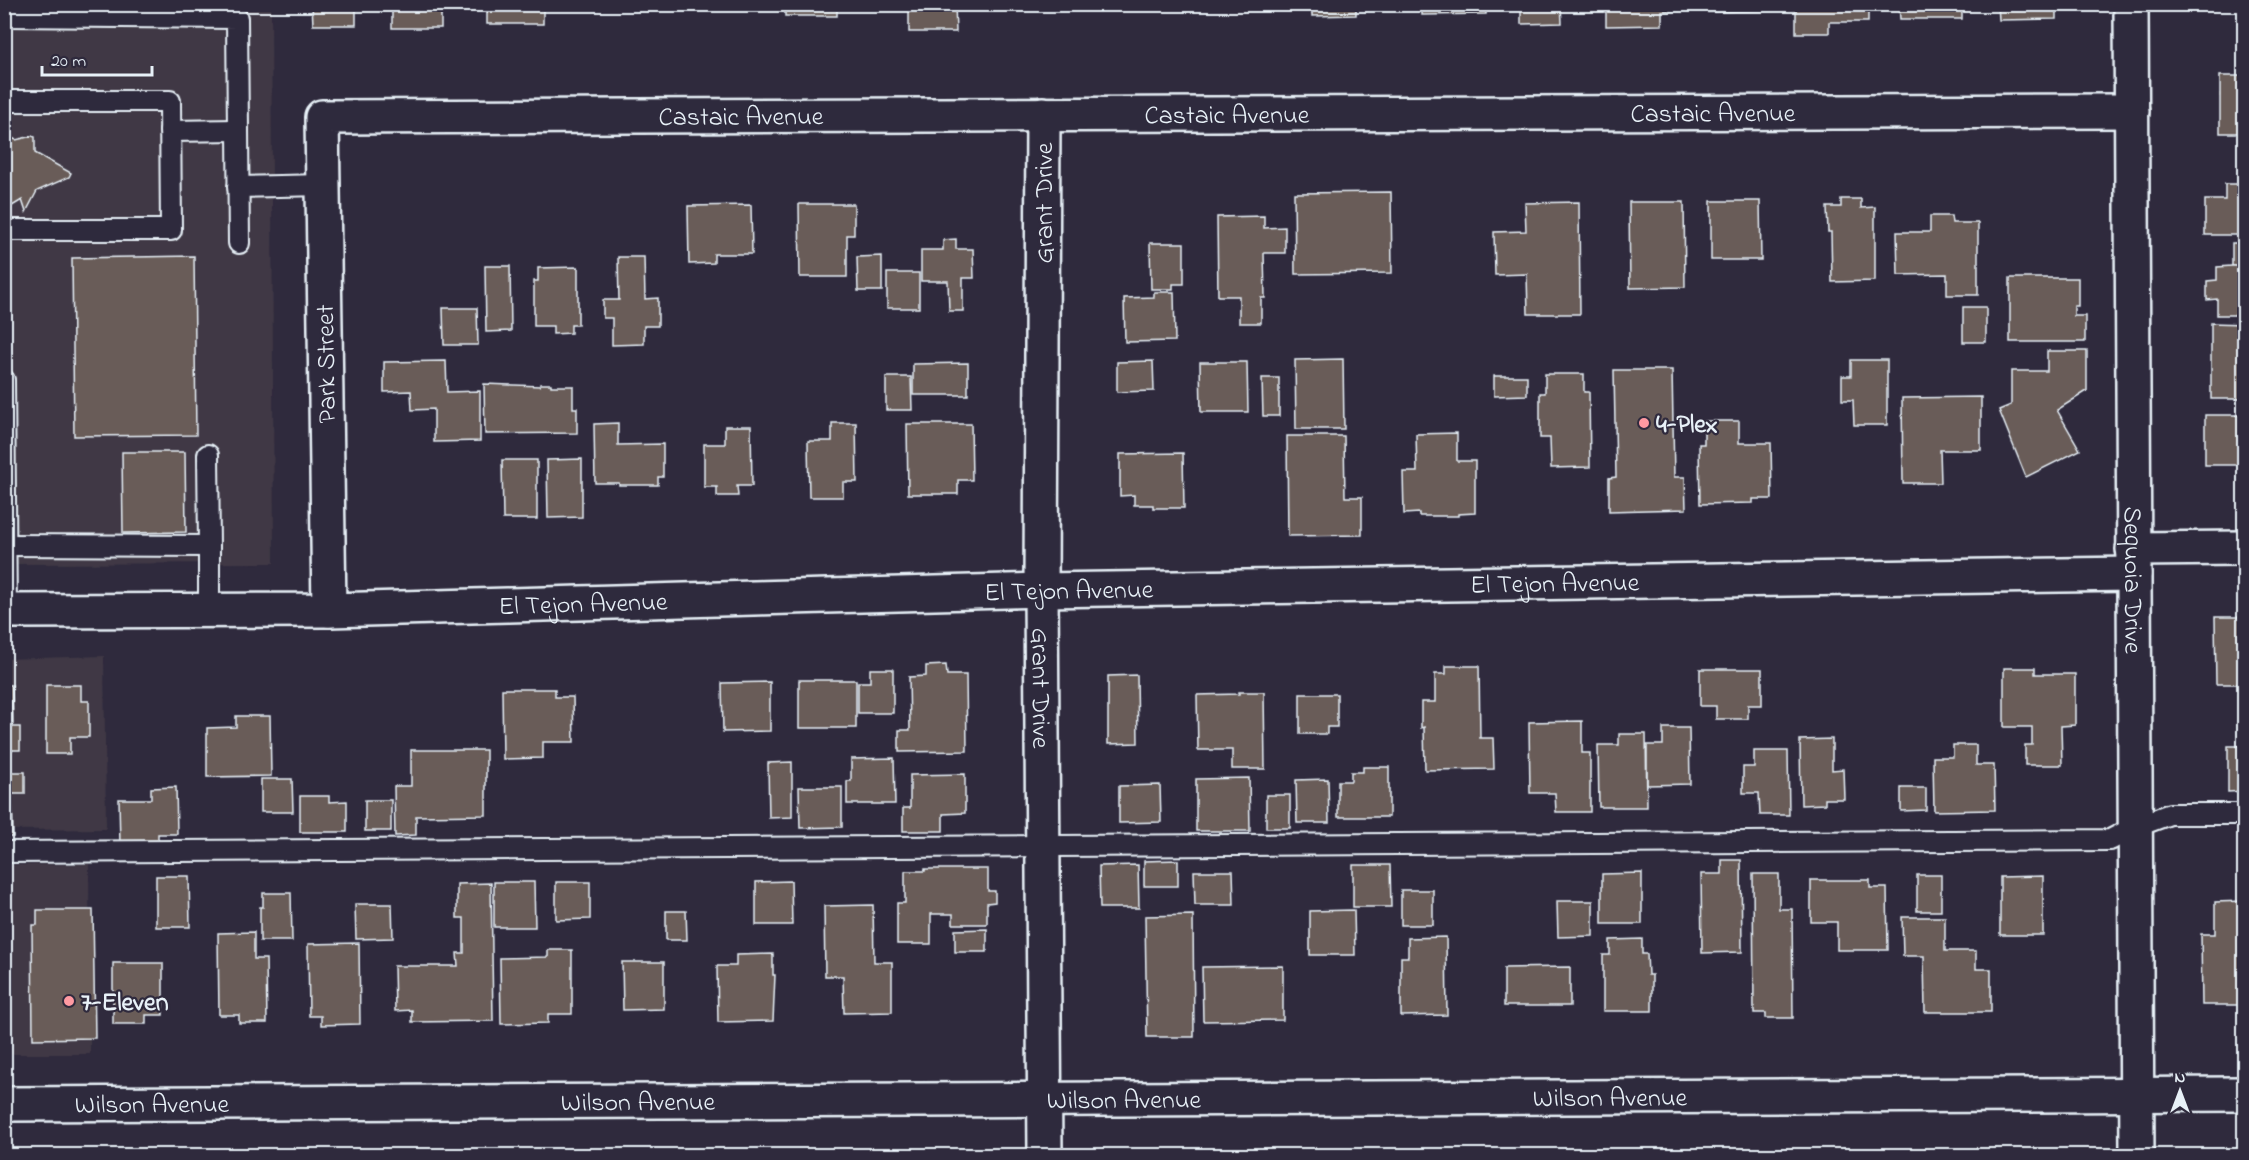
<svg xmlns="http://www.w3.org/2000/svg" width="2249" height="1160" viewBox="0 0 2249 1160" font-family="'Indie Flower',sans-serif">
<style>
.built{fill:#403945}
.building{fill:#695c58;stroke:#e8f1f8;stroke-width:1.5}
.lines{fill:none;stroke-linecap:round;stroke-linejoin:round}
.service-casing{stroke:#e8f1f8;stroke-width:24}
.minor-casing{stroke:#e8f1f8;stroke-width:38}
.tertiary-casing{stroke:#e8f1f8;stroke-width:38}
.service{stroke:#2f2a3d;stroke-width:20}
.minor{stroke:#2f2a3d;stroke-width:33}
.tertiary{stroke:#2f2a3d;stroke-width:33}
.poi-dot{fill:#ff9aa2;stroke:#2f2a3d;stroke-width:2}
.labels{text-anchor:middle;stroke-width:4.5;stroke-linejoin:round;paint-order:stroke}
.street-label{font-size:26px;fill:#e8f1f8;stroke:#2f2a3d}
.poi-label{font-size:26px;font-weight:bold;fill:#e8f1f8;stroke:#2f2a3d;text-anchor:start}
</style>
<rect width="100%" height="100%" fill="#2f2a3d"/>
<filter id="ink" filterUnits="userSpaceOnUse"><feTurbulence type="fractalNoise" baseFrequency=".0167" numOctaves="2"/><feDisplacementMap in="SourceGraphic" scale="12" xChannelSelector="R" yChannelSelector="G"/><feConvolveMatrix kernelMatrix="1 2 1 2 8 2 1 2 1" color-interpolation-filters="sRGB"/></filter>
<g filter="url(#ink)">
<!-- built -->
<g class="built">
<path d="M 4,5 L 271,5 L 274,563 L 5,564 Z"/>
<path d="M 104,656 L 106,829 L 5,830 L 4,659 Z"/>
<path d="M 89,864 L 90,1054 L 5,1054 L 4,865 Z"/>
</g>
<!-- building -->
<g class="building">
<path d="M 312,4 L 356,4 L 356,25 L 313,25 Z"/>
<rect x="392" y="4" width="49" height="24"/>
<rect x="487" y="4" width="56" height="20"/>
<rect x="713" y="4" width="60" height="6"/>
<path d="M 785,4 L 842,4 L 842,5 L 837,5 L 837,16 L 785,16 Z"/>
<path d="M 909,4 L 955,4 L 956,32 L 909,32 Z"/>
<path d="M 1312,4 L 1356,4 L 1356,15 L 1312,16 Z"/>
<path d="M 1422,4 L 1486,4 L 1486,14 L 1422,15 Z"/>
<path d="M 1521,4 L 1561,4 L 1562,23 L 1521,24 Z"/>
<path d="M 1606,4 L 1686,4 L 1687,10 L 1662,11 L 1662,25 L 1606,26 Z"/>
<path d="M 1704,4 L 1788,4 L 1788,10 L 1705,12 Z"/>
<path d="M 1796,4 L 1868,4 L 1868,22 L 1829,22 L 1829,33 L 1796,33 Z"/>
<path d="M 1899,4 L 1962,4 L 1962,19 L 1900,19 Z"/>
<path d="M 1998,4 L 2056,4 L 2056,19 L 1999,20 Z"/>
<rect x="2220" y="76" width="24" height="57"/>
<path d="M 4,134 L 16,140 L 32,136 L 35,137 L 35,153 L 71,173 L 69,177 L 37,191 L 26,212 L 22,200 L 4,211 Z"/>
<path d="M 2225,184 L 2244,184 L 2244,235 L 2205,235 L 2205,200 L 2225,200 Z"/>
<path d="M 1391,192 L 1392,273 L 1295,274 L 1294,193 Z"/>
<path d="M 1841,199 L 1861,199 L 1861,208 L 1875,207 L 1875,281 L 1832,282 L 1831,232 L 1828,232 L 1827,207 L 1841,207 Z"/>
<path d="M 1711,201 L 1760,201 L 1761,260 L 1711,260 Z"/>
<path d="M 1579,202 L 1580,314 L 1528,314 L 1527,274 L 1495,275 L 1494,232 L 1526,231 L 1525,203 Z"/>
<path d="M 1629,202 L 1684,202 L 1685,287 L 1630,288 Z"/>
<path d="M 799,204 L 854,204 L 854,235 L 847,235 L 847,277 L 800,277 Z"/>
<path d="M 751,205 L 752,254 L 714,254 L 714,263 L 689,264 L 688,206 Z"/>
<path d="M 1264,216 L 1264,228 L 1285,227 L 1285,253 L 1264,253 L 1265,298 L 1261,298 L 1261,323 L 1239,323 L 1239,296 L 1218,296 L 1217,217 Z"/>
<path d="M 1930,216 L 1951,216 L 1952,223 L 1978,223 L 1978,295 L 1947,295 L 1947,274 L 1898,275 L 1897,232 L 1930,232 Z"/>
<path d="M 956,239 L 956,249 L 973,249 L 974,278 L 963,278 L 963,311 L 949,311 L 948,281 L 921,281 L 921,250 L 943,250 L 943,240 Z"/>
<path d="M 1150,243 L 1184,243 L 1184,284 L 1173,284 L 1173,289 L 1151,289 Z"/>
<rect x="2232" y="243" width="12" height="23"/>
<path d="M 194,256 L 196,435 L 74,436 L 72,258 Z"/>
<path d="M 882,256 L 882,291 L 858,291 L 857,257 Z"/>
<path d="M 618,257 L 644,257 L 645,299 L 658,298 L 658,326 L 644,326 L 644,344 L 612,345 L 612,318 L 603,318 L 603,300 L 619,300 Z"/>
<path d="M 485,266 L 510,266 L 511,331 L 486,332 Z"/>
<path d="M 2232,266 L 2244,266 L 2244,315 L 2217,315 L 2217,299 L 2207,300 L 2207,281 L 2217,280 L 2217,267 Z"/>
<path d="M 578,267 L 578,325 L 571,325 L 571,333 L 553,334 L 553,326 L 534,326 L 534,281 L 538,281 L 538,268 Z"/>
<rect x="887" y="273" width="32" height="35"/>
<path d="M 2010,278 L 2078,278 L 2078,306 L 2074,306 L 2074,316 L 2085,316 L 2085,342 L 2010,342 Z"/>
<path d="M 1154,292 L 1174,292 L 1175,341 L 1125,342 L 1124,298 L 1154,297 Z"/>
<rect x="1963" y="307" width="23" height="35"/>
<path d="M 443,308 L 477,308 L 478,345 L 444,345 Z"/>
<path d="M 2211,323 L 2244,324 L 2244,399 L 2211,399 Z"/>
<path d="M 2047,351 L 2087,351 L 2087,391 L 2057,410 L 2080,450 L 2026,477 L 1999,410 L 2011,405 L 2011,371 L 2047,371 Z"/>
<path d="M 1343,359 L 1344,429 L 1296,429 L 1295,360 Z"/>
<path d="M 1851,360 L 1887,360 L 1887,425 L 1854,425 L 1853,400 L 1842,400 L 1842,376 L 1851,376 Z"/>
<path d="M 446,361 L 447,392 L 480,391 L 480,441 L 434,442 L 434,409 L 412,410 L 411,391 L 384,392 L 384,362 Z"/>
<path d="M 1153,361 L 1154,391 L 1117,392 L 1117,362 Z"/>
<path d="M 1200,362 L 1247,362 L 1248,412 L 1201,412 Z"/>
<path d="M 968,363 L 968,395 L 913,395 L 913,364 Z"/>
<path d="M 1614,370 L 1672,370 L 1674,477 L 1685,477 L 1686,509 L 1609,511 L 1609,478 L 1616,477 Z"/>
<path d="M 1545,374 L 1584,374 L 1584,392 L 1589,392 L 1590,467 L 1551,468 L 1550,438 L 1540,438 L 1540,393 L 1545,393 Z"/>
<path d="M 1494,376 L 1527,376 L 1527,395 L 1494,396 Z"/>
<path d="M 886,377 L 911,377 L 912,410 L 886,410 Z"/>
<path d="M 1262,378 L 1279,378 L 1279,416 L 1263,416 Z"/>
<path d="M 484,384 L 540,386 L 540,384 L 551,384 L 551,386 L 573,386 L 573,408 L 577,408 L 577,433 L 485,434 Z"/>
<path d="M 1981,397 L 1981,450 L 1940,450 L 1941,483 L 1903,483 L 1902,398 Z"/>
<rect x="2205" y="415" width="39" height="50"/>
<path d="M 1704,421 L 1739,421 L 1739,443 L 1771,443 L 1772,499 L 1753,499 L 1753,503 L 1700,504 L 1699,444 L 1704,444 Z"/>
<path d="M 618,423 L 618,445 L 663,444 L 663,477 L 658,477 L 658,485 L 619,485 L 619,483 L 595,483 L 594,424 Z"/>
<path d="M 832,423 L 856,423 L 857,482 L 843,482 L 843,497 L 809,497 L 808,441 L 832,441 Z"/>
<path d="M 907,424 L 971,424 L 972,480 L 958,480 L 958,494 L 908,494 Z"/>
<path d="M 725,426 L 751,426 L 752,486 L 737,486 L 738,496 L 717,496 L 717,487 L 704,487 L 704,444 L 725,444 Z"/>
<path d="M 1457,433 L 1457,461 L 1475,461 L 1475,513 L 1458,514 L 1458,516 L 1419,516 L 1419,513 L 1404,514 L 1403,472 L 1417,472 L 1416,434 Z"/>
<path d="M 1287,436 L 1344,436 L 1345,497 L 1362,497 L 1362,535 L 1288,536 Z"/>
<path d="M 122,452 L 185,452 L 186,532 L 123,533 Z"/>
<path d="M 1183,453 L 1184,508 L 1153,508 L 1153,505 L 1134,505 L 1134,495 L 1120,496 L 1120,454 Z"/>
<path d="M 582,459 L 582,517 L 548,518 L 547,460 Z"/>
<path d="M 502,460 L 537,460 L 537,519 L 503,519 Z"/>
<path d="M 2215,617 L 2244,617 L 2244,713 L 2244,684 L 2216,684 Z"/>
<path d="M 946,665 L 947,675 L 966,675 L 967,751 L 899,752 L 899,730 L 910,730 L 909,677 L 926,676 L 926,666 Z"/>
<path d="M 1446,666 L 1479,666 L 1480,738 L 1493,738 L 1494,769 L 1425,770 L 1424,727 L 1421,728 L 1421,702 L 1435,702 L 1435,674 L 1446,674 Z"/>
<path d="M 2004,668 L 2035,668 L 2035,674 L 2075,674 L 2075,725 L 2061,726 L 2062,765 L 2025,765 L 2025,745 L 2032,745 L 2032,727 L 2004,727 Z"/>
<path d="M 870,669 L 893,669 L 893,713 L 858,713 L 858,682 L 870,682 Z"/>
<path d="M 1700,669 L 1762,669 L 1762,705 L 1748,705 L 1748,719 L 1716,719 L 1716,706 L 1700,706 Z"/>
<path d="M 1137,675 L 1138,743 L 1108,744 L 1108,676 Z"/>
<rect x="799" y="680" width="57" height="48"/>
<path d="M 770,682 L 770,731 L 723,732 L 722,683 Z"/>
<path d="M 4,685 L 12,685 L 13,727 L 20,727 L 20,750 L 4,750 Z"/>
<path d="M 46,685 L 81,685 L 81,701 L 89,701 L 89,737 L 70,737 L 70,754 L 46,754 Z"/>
<path d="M 502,689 L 555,689 L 555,697 L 573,697 L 574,742 L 543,742 L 543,758 L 503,759 Z"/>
<path d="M 1239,692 L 1264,692 L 1265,769 L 1232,769 L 1232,750 L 1198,750 L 1197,695 L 1239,694 Z"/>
<path d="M 1300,694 L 1337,694 L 1337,727 L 1327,727 L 1327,734 L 1300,734 Z"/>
<path d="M 236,716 L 270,716 L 271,776 L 207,777 L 207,728 L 236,727 Z"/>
<path d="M 1582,721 L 1582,753 L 1590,753 L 1590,812 L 1556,812 L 1555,793 L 1530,793 L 1529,722 Z"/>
<path d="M 1663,728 L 1689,728 L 1690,784 L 1647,785 L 1647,745 L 1663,745 Z"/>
<path d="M 1619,734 L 1646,734 L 1647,807 L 1599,807 L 1598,745 L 1619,745 Z"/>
<path d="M 1832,739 L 1832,770 L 1843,769 L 1844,799 L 1825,799 L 1825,804 L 1801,805 L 1800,740 Z"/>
<path d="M 1953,745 L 1976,745 L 1976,765 L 1994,765 L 1995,810 L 1934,811 L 1933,757 L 1953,757 Z"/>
<path d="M 2228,746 L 2244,746 L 2244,791 L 2228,792 Z"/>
<path d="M 411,750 L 486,750 L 486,815 L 416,816 L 416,835 L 395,836 L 394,786 L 411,786 Z"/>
<path d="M 1754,751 L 1788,751 L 1789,815 L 1760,815 L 1759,793 L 1743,793 L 1743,767 L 1754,767 Z"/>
<path d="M 894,758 L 895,804 L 847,804 L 847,781 L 851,781 L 851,759 Z"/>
<path d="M 792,762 L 792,817 L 769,818 L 768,763 Z"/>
<path d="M 1363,767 L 1389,767 L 1389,817 L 1338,817 L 1338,781 L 1351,781 L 1351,772 L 1363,772 Z"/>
<path d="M 4,772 L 25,772 L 25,794 L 12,794 L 13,837 L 4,837 Z"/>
<path d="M 965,774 L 965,813 L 943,814 L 943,831 L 903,831 L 903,808 L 910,808 L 910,775 Z"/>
<path d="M 1249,778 L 1250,831 L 1196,831 L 1196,779 Z"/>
<path d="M 261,779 L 292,779 L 293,812 L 261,812 Z"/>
<path d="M 1328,779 L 1329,823 L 1297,823 L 1296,780 Z"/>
<path d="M 1160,785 L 1161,822 L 1119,823 L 1119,786 Z"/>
<path d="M 176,787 L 177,834 L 158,834 L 158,845 L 120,845 L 119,799 L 151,799 L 151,788 Z"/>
<path d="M 799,787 L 842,787 L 842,827 L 800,828 Z"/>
<path d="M 1901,788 L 1926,788 L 1926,810 L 1901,811 Z"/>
<rect x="1266" y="795" width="24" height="33"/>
<path d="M 300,796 L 329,796 L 329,802 L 347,801 L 347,832 L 300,832 Z"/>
<rect x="365" y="800" width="26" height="31"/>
<rect x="2241" y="837" width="3" height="24"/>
<path d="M 1178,860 L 1178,886 L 1144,886 L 1144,861 Z"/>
<path d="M 1722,860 L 1741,860 L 1742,952 L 1702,953 L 1701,874 L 1722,874 Z"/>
<path d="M 1138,865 L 1139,908 L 1100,908 L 1099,866 Z"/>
<path d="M 1353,865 L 1390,865 L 1391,907 L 1353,907 Z"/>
<path d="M 925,869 L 988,869 L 988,891 L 995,891 L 995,902 L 987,903 L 987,924 L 953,924 L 953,914 L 931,914 L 931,944 L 897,944 L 897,903 L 905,903 L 905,871 L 925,871 Z"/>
<path d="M 1194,871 L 1233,871 L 1234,905 L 1195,905 Z"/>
<path d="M 1642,873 L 1642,924 L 1602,924 L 1602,874 Z"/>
<path d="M 1753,874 L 1779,874 L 1779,909 L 1792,909 L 1793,1018 L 1766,1018 L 1766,1013 L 1754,1013 Z"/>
<rect x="1917" y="875" width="24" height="36"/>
<path d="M 156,876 L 189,876 L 190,927 L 156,927 Z"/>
<path d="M 2043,876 L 2043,935 L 2000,935 L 2000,877 Z"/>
<path d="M 1811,880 L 1870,880 L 1870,888 L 1887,888 L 1888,950 L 1837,950 L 1837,922 L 1811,922 Z"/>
<path d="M 791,881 L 792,925 L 756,925 L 756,882 Z"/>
<path d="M 494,882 L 534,882 L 535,927 L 494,927 Z"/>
<path d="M 556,882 L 590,882 L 590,919 L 556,920 Z"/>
<path d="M 491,883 L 493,1021 L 412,1022 L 412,1010 L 395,1011 L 394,966 L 458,966 L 457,953 L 464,953 L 464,918 L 457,918 L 457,884 Z"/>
<rect x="1401" y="890" width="32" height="35"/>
<path d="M 263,893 L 291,893 L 292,941 L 260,941 L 260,907 L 263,907 Z"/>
<path d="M 1557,901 L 1593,901 L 1593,936 L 1558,937 Z"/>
<path d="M 2244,901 L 2244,1005 L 2202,1005 L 2201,934 L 2215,934 L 2215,902 Z"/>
<path d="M 355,904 L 392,904 L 393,938 L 356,939 Z"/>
<path d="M 873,905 L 874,962 L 892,962 L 892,1012 L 844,1013 L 843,976 L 825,976 L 824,906 Z"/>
<path d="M 37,910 L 93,910 L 95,1038 L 33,1039 L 32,925 L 37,925 Z"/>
<path d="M 1354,910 L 1355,955 L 1310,955 L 1310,911 Z"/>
<path d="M 666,911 L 686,911 L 687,940 L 666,940 Z"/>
<path d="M 1193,915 L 1194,1037 L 1147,1037 L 1145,916 Z"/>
<path d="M 1902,917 L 1945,917 L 1945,951 L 1976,951 L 1976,969 L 1991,969 L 1991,1012 L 1925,1012 L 1924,956 L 1903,956 Z"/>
<path d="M 987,929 L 987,952 L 955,952 L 955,930 Z"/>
<path d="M 254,932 L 254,959 L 266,959 L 267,1023 L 239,1023 L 239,1015 L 219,1015 L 218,933 Z"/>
<path d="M 1446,937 L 1447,1015 L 1401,1016 L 1401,957 L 1408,957 L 1408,938 Z"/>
<path d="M 1642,939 L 1642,954 L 1647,954 L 1648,975 L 1652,975 L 1652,1011 L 1603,1011 L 1603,955 L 1610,955 L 1610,940 Z"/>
<path d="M 359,943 L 360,1024 L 321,1025 L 321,1016 L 309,1016 L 308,944 Z"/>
<path d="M 548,950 L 572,950 L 572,1014 L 548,1014 L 548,1023 L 501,1024 L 500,958 L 548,957 Z"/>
<path d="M 773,954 L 773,975 L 775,975 L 773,1021 L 718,1022 L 717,966 L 736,966 L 736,955 Z"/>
<path d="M 622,962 L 664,962 L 664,1009 L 623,1010 Z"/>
<path d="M 113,963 L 163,963 L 163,1015 L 146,1015 L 146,1024 L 113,1024 Z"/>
<path d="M 1283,966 L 1283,1020 L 1203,1021 L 1202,967 Z"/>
<path d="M 1570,967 L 1570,1006 L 1504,1006 L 1504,968 Z"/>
</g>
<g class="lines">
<!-- service casing -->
<g class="service-casing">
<g id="service">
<path d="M 4,16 L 237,18 L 239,243"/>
<path d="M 4,101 L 170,101 L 171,230 L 4,230"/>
<path d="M 170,131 L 238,130"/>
<path d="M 238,187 L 323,185"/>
<path d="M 4,380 L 6,611"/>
<path d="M 6,545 L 209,546 L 208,455"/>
<path d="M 209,546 L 209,610"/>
<path d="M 4,852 L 2110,840 L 2135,827 L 2170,814 L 2244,814"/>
</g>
</g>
<!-- minor casing -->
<g class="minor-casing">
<g id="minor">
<path id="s1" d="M 1043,114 L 1041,590 L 1045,1156"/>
<path d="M 2133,549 L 2244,548"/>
<path id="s2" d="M 329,610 L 322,117 L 2132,111"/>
<path id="s3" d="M 4,611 L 329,610 L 1041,590 L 2134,574"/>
<path id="s4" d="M 4,1104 L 2244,1094"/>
</g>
</g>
<!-- tertiary casing -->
<g class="tertiary-casing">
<g id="tertiary">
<path id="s5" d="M 2131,4 L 2137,1156"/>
</g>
</g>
<!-- service -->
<use href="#service" class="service"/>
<!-- minor -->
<use href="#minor" class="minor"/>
<!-- tertiary -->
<use href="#tertiary" class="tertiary"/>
</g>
</g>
<!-- markers -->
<g class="poi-dot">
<circle cx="1644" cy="423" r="6"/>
<circle cx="69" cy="1001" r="6"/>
</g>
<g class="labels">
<!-- street labels -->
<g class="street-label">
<text dy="9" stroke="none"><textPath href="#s2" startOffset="1884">Castaic Avenue</textPath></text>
<text dy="9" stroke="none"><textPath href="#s2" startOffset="1398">Castaic Avenue</textPath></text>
<text dy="9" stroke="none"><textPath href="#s2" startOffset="912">Castaic Avenue</textPath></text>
<text transform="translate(1043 203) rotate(-90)" y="9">Grant Drive</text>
<text transform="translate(325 364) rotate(-91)" y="9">Park Street</text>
<text dy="9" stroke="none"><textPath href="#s5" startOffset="576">Sequoia Drive</textPath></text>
<text dy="9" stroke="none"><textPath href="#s3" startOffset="1551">El Tejon Avenue</textPath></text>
<text dy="9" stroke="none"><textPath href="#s3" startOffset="1065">El Tejon Avenue</textPath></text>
<text dy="9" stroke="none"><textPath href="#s3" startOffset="579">El Tejon Avenue</textPath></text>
<text dy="9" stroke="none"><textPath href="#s1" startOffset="574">Grant Drive</textPath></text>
<text dy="9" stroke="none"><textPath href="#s4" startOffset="1606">Wilson Avenue</textPath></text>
<text dy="9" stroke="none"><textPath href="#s4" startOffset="1120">Wilson Avenue</textPath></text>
<text dy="9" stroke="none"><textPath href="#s4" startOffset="634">Wilson Avenue</textPath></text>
<text dy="9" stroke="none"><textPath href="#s4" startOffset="148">Wilson Avenue</textPath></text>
</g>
<!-- poi labels -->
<g class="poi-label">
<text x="1656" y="432">4-Plex</text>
<text x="81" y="1010">7-Eleven</text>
</g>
</g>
<!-- margin -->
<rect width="2249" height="1160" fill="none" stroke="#2f2a3d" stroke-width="24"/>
<rect x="12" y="12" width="2225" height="1136" fill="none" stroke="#e8f1f8" stroke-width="2" filter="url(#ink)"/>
<!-- north arrow -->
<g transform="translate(2180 1091)" stroke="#2f2a3d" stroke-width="4.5" paint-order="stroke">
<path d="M0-4.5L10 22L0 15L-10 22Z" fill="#e8f1f8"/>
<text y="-9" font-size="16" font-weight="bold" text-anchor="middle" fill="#e8f1f8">N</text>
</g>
<!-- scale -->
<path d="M42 66v9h110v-9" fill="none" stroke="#e8f1f8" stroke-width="3"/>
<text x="51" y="66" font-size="18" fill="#e8f1f8" stroke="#2f2a3d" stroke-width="4.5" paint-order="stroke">20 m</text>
</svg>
